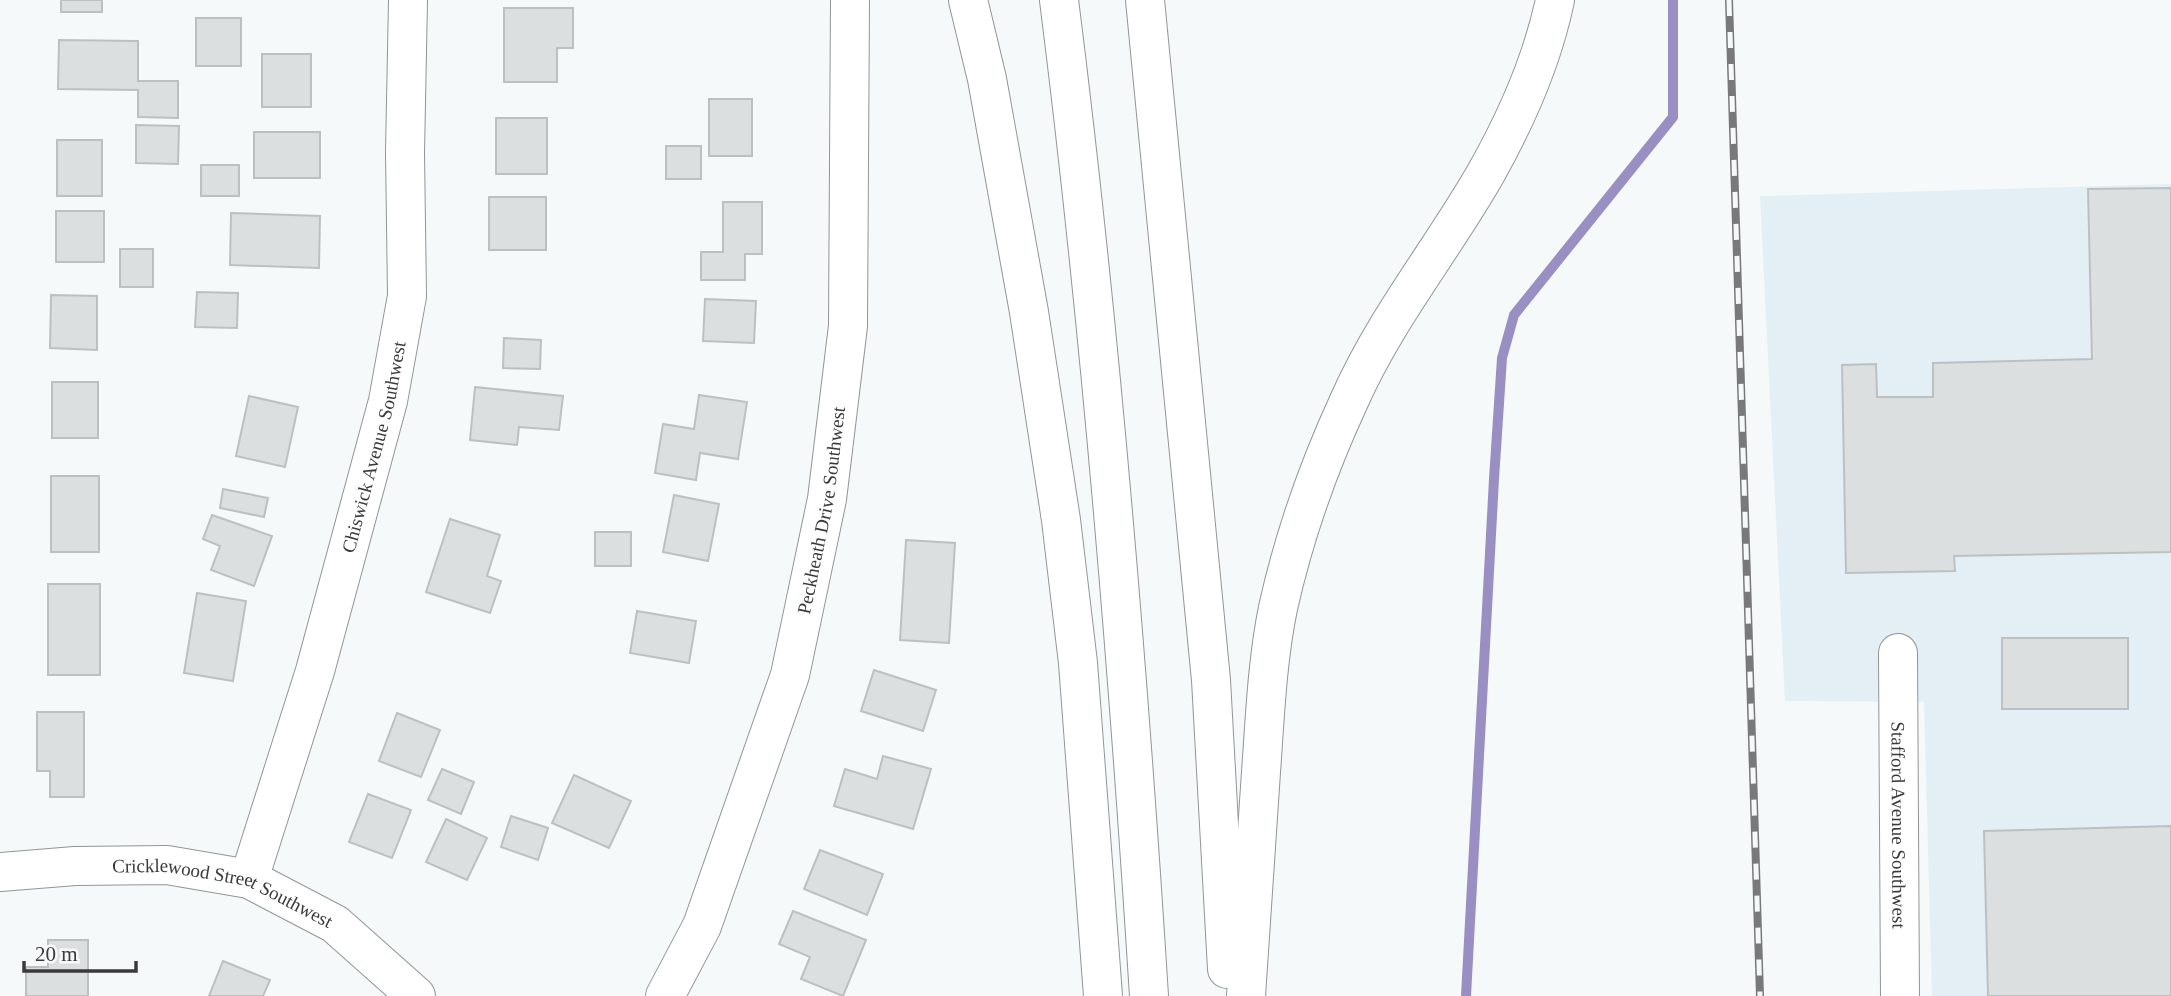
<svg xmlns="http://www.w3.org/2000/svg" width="2171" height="996" viewBox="0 0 2171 996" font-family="Georgia,serif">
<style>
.built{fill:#e4eff5}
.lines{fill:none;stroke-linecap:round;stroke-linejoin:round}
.stream{stroke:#9a8fc2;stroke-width:10}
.building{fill:#dbdfdf;stroke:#bdc0c0;stroke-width:2}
.minor-casing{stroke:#929596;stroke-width:40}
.motorway-casing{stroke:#929596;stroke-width:40}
.minor{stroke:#fff;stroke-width:38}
.motorway{stroke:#fff;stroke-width:38}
.rail-casing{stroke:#78797a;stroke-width:8}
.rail{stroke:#f6f9fa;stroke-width:5;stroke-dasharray:16;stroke-linecap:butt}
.labels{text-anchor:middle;stroke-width:6;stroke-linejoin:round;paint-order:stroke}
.street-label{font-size:19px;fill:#393a3b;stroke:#f6f9fa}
</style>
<rect width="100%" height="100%" fill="#f6f9fa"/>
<!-- built -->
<path class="built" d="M 2171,184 L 2171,996 L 1932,996 L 1924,702 L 1785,701 L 1760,196 Z"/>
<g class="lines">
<!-- stream -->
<path class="stream" d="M 1466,996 L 1494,479 L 1502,358 L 1514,315 L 1673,117 L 1673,0"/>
</g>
<!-- building -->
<g class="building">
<rect x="61" y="0" width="41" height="12"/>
<path d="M 504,8 L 573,8 L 573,48 L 557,48 L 557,82 L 504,82 Z"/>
<rect x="196" y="18" width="45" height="48"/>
<path d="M 59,40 L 138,41 L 138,81 L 178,81 L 178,118 L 138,117 L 138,90 L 58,89 Z"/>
<rect x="262" y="54" width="49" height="53"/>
<rect x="709" y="99" width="43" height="57"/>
<rect x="496" y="118" width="51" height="56"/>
<path d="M 136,125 L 179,126 L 178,164 L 136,163 Z"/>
<rect x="254" y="132" width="66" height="46"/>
<rect x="57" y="140" width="45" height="56"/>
<rect x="666" y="146" width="35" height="33"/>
<rect x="201" y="165" width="38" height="31"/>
<path d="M 2171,188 L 2171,552 L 1954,556 L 1955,571 L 1846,573 L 1842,365 L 1876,364 L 1877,397 L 1933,397 L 1933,363 L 2092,359 L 2088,189 Z"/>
<rect x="489" y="197" width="57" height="53"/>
<path d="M 723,202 L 762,202 L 762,254 L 745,254 L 745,280 L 701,280 L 701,252 L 723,252 Z"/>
<rect x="56" y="211" width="48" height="51"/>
<path d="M 231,213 L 320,216 L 319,268 L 230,265 Z"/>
<rect x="120" y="249" width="33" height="38"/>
<path d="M 197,292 L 238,293 L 237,328 L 195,327 Z"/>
<path d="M 51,295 L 97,296 L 97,350 L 50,348 Z"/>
<path d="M 705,299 L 756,301 L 754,343 L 703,341 Z"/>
<path d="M 504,338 L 541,340 L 540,369 L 503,368 Z"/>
<rect x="52" y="382" width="46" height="56"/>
<path d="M 475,387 L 563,396 L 559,430 L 519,427 L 517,445 L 470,440 Z"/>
<path d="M 699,395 L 747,402 L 738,459 L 700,453 L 696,480 L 655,473 L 663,424 L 694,429 Z"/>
<path d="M 249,396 L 298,407 L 285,467 L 236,456 Z"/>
<rect x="51" y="476" width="48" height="76"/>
<path d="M 223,489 L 268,498 L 264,517 L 220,508 Z"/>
<path d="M 674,495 L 719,504 L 708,561 L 663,552 Z"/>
<path d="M 212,515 L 272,536 L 254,586 L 211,570 L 220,546 L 203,539 Z"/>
<path d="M 450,519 L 500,535 L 487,576 L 501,581 L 490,613 L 426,592 Z"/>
<rect x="595" y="532" width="36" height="34"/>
<path d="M 906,540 L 955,543 L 949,643 L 900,640 Z"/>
<rect x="48" y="584" width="52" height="91"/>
<path d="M 197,593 L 246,601 L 233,681 L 184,673 Z"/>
<path d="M 637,611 L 696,621 L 689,663 L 630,653 Z"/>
<rect x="2002" y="638" width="126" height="71"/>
<path d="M 874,670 L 936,690 L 923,731 L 861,711 Z"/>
<path d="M 37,712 L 84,712 L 84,797 L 50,797 L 50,771 L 37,771 Z"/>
<path d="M 397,713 L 440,730 L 421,777 L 379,761 Z"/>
<path d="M 883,756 L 931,769 L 913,829 L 834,806 L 845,769 L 877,779 Z"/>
<path d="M 442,769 L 474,782 L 461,814 L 428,800 Z"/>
<path d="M 574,775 L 631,801 L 609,848 L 552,823 Z"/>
<path d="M 368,794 L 411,810 L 392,858 L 349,842 Z"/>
<path d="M 511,816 L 548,828 L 538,860 L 501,847 Z"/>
<path d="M 446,819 L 487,838 L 467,880 L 426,862 Z"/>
<path d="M 2171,826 L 2171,996 L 1988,996 L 1984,831 Z"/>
<path d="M 820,850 L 883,874 L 867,915 L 804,889 Z"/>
<path d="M 793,911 L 866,940 L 843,996 L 801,979 L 810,957 L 779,944 Z"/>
<path d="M 48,940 L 88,940 L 88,996 L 26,996 L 26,967 L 48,967 Z"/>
<path d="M 223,961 L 270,980 L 263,996 L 209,996 Z"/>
</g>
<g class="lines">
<!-- minor casing -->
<g class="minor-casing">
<g id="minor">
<path id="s1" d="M 1898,653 L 1900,996"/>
<path id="s2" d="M 0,872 L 75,866 L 167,865 L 249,879 L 335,924 L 416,996"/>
<path id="s3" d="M 249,879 L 315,671 L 388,401 L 407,296 L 405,153 L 408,0"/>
<path id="s4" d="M 665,996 L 702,926 L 790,675 L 827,499 L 848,326 L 850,0"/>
</g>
</g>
<!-- motorway casing -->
<g class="motorway-casing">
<g id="motorway">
<path d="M 968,0 L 987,79 L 1029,312 L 1061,520 L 1078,663 L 1103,996"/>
<path d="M 1059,0 C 1101,331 1128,663 1149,996"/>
<path d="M 1145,0 L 1211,680 L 1227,969"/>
<path d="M 1246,996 C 1251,921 1256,847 1261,772 C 1265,717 1267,662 1278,608 C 1294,536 1318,468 1349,401 C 1385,319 1442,250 1486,173 C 1517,118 1542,62 1555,0"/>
</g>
</g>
<!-- minor -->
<use href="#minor" class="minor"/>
<!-- motorway -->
<use href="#motorway" class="motorway"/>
<!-- rail casing -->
<g class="rail-casing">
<path id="rail" d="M 1729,0 L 1760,996"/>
</g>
<!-- rail -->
<use href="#rail" class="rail"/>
</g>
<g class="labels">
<!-- street labels -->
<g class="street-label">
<text dy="7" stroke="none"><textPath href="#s3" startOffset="450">Chiswick Avenue Southwest</textPath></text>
<text dy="7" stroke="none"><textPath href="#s4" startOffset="513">Peckheath Drive Southwest</textPath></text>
<text dy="7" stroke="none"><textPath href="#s1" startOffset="172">Stafford Avenue Southwest</textPath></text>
<text dy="7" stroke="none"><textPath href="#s2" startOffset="228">Cricklewood Street Southwest</textPath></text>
</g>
</g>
<!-- scale -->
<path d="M24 961v10h112v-10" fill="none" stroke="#393a3b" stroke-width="3.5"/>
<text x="35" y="961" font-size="21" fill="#393a3b" stroke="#f6f9fa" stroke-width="5" paint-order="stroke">20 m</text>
</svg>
